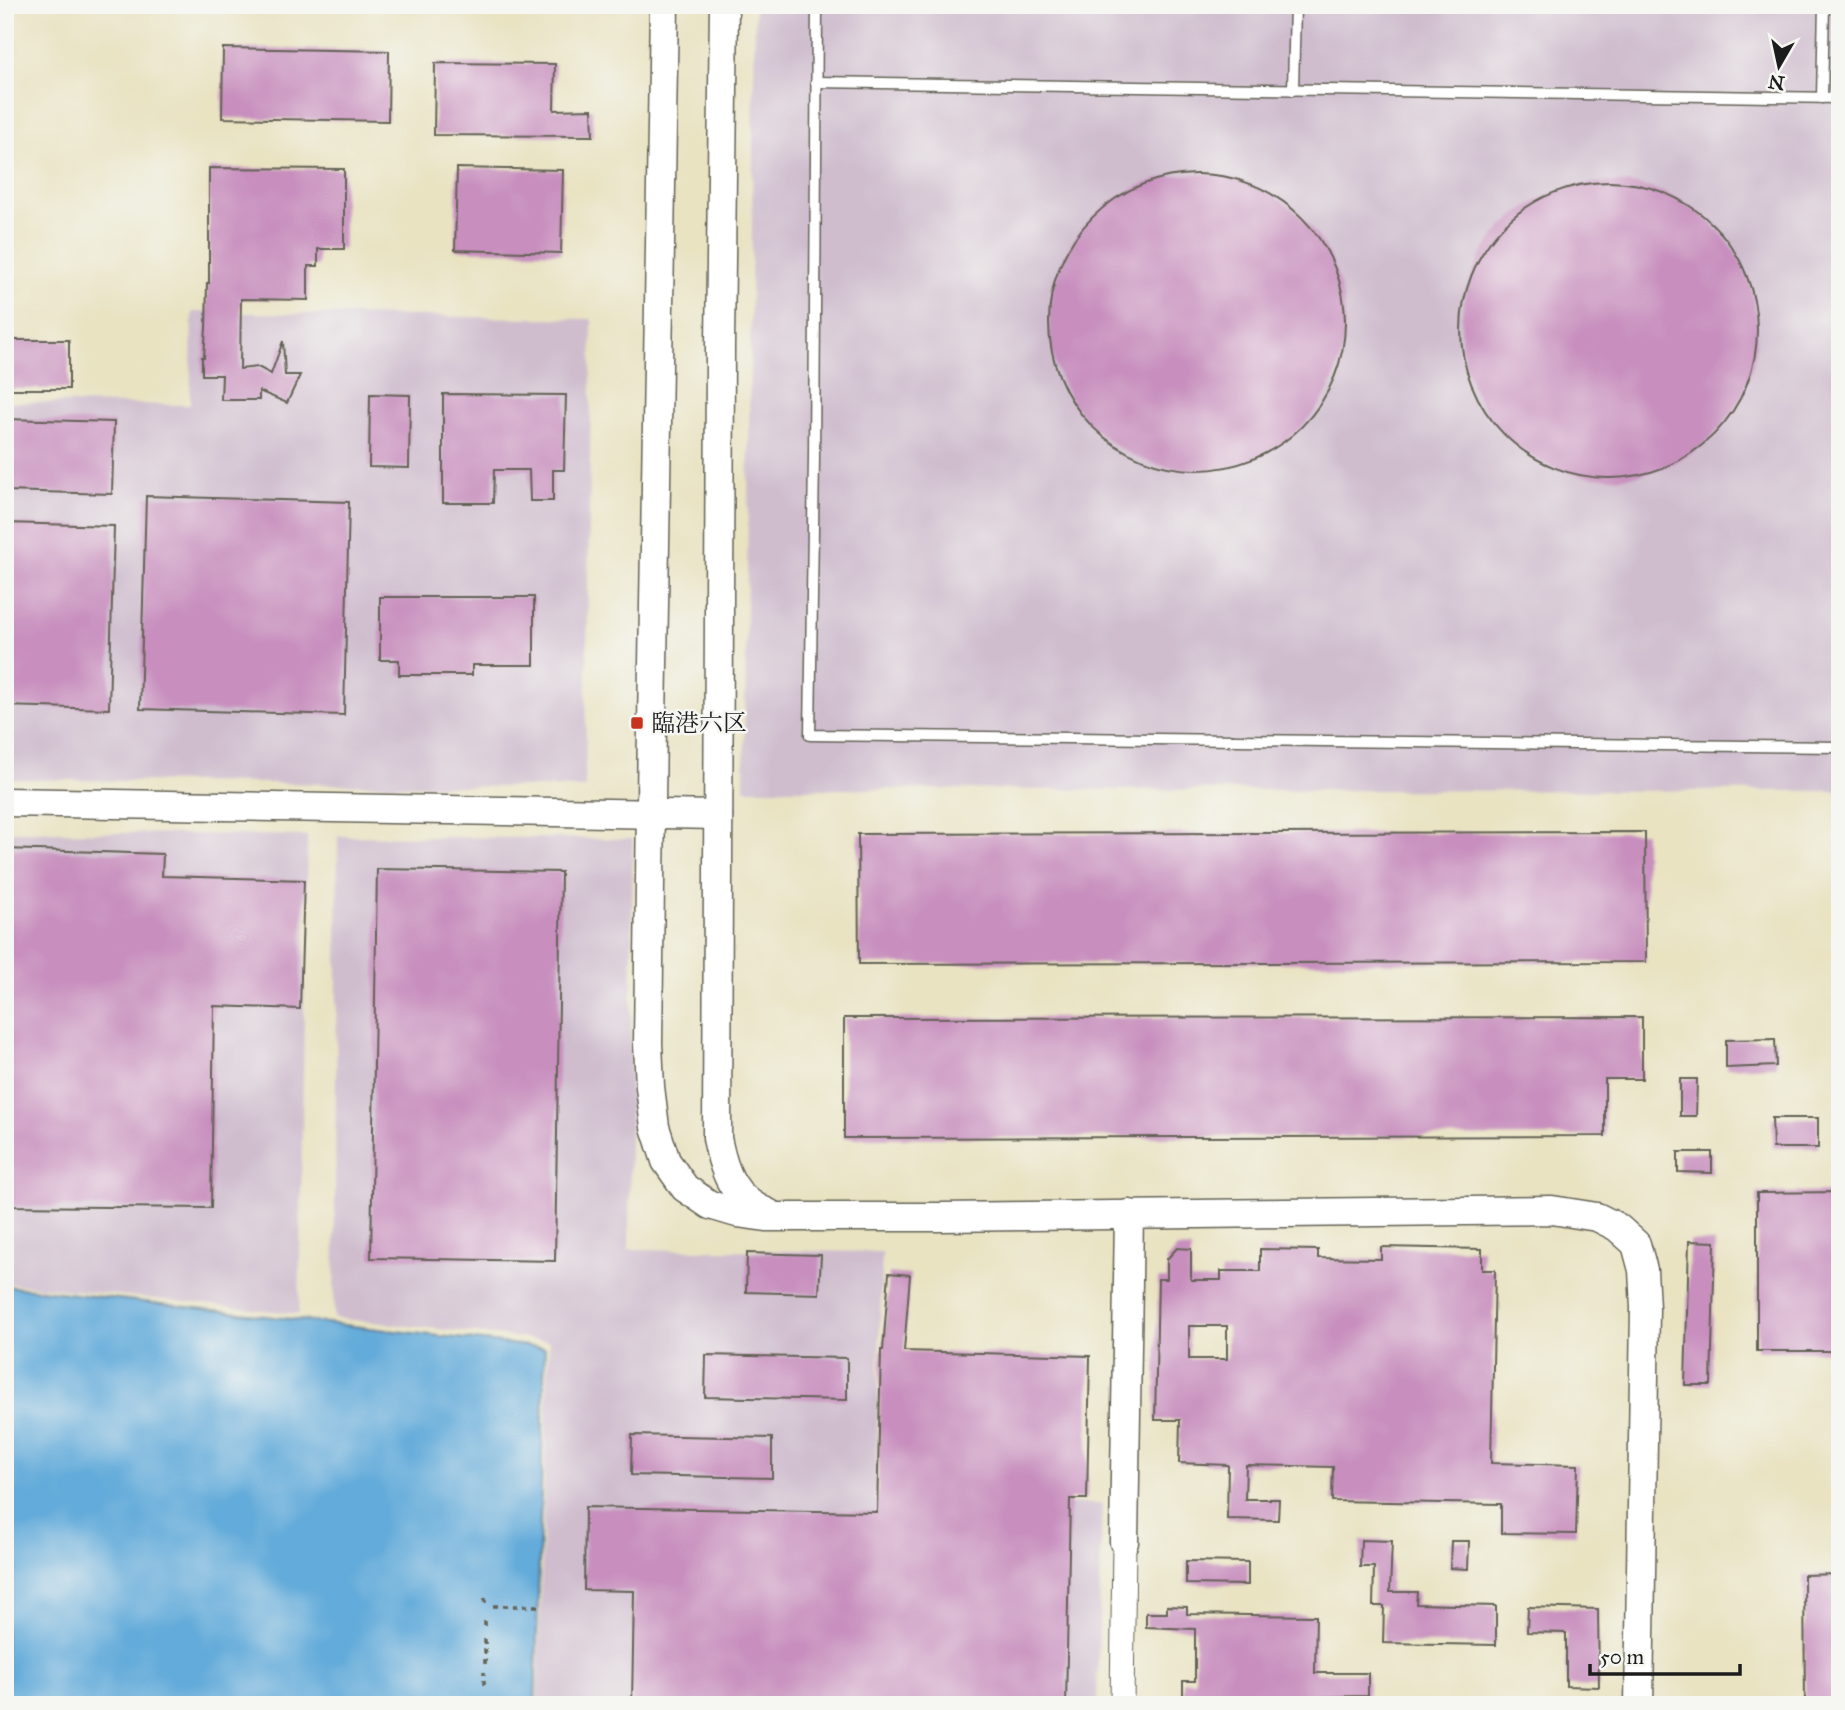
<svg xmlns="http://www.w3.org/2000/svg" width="1845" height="1710" viewBox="0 0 1845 1710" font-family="'IM FELL Great Primer','Noto Serif JP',serif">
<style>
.industrial{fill:#cfbdce}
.water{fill:#64abda;stroke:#40647b;stroke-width:2}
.building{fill:#c88fbe;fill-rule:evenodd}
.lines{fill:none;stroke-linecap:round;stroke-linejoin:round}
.service-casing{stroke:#646256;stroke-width:13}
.minor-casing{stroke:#646256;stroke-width:25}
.tertiary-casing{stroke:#646256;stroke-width:31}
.path{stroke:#646256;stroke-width:3.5;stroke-dasharray:5 5;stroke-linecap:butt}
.service{stroke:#fff;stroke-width:10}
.minor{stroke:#fff;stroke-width:23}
.tertiary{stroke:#fff;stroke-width:28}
.poi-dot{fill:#c8321e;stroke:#f6f6f2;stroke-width:2.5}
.labels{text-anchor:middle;stroke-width:5;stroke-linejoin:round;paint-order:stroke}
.poi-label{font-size:24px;fill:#1c1c1c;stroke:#f6f6f2;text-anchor:start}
</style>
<rect width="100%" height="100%" fill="#f6f6f2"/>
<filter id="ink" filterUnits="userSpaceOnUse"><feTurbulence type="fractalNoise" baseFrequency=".0143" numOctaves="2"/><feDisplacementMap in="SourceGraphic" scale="14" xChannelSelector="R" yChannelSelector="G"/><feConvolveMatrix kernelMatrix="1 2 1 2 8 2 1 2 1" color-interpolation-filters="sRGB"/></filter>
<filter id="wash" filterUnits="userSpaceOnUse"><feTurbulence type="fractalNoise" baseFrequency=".00686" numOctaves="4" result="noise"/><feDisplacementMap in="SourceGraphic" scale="28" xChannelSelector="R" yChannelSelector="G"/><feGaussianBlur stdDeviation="1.57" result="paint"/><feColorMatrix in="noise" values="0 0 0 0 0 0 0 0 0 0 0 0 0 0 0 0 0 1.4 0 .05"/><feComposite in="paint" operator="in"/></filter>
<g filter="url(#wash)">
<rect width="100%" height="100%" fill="#e9e3c2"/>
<!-- industrial -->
<g class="industrial">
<path d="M 755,5 L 1840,5 L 1840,791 L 744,789 Z"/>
<path d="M 192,312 L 592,319 L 585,788 L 5,779 L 5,402 L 190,405 Z"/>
<path d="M 5,831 L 307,836 L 299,1314 L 5,1283 Z"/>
<path d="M 338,836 L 633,839 L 629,1249 L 882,1252 L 875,1500 L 1102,1504 L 1097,1705 L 537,1705 L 549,1341 L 334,1318 Z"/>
</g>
<!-- water -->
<path class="water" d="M 5,1286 L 545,1348 L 535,1705 L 5,1705 Z"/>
<g id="blocks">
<!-- building -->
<g class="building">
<path d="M 223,48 L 389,51 L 388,121 L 222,118 Z"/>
<path d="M 435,63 L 555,64 L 554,110 L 592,109 L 593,136 L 434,135 Z"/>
<path d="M 209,168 L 344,169 L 344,249 L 318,249 L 318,266 L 308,266 L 308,300 L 241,299 L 240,369 L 258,367 L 271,374 L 283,341 L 285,375 L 300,375 L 287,403 L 259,391 L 259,400 L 221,400 L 222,375 L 202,375 L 202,357 L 204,357 L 206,328 L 207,283 L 209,283 Z"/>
<path d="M 457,168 L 563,170 L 561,253 L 455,250 Z"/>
<circle cx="1197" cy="322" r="148"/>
<circle cx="1609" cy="330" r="148"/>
<rect x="5" y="340" width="64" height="49"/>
<path d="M 370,394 L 410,395 L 409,468 L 369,467 Z"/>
<path d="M 443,394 L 566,395 L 564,470 L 553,470 L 553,501 L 530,501 L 529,470 L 494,470 L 493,503 L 443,503 Z"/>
<path d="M 5,419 L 114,422 L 112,494 L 5,491 Z"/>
<path d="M 146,496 L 349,502 L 344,715 L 140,709 Z"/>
<path d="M 5,523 L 114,526 L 109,709 L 5,706 Z"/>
<path d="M 380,597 L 534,597 L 534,665 L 472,665 L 472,675 L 399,675 L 399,660 L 380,660 Z"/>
<path d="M 1645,832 L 1646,962 L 859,964 L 858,834 Z"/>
<path d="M 5,849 L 163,854 L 162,876 L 304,880 L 300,1009 L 214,1006 L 211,1208 L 5,1206 Z"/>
<path d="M 377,869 L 561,872 L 555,1261 L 371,1258 Z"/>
<path d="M 1642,1017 L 1642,1079 L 1605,1079 L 1605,1136 L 844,1138 L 844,1018 Z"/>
<path d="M 1775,1039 L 1776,1066 L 1726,1068 L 1726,1040 Z"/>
<path d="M 1680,1079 L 1697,1079 L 1696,1116 L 1680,1116 Z"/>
<path d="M 1772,1118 L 1818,1118 L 1818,1148 L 1773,1148 Z"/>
<path d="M 1678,1152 L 1712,1152 L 1712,1173 L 1678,1172 Z"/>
<path d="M 1840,1192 L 1840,1351 L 1757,1351 L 1757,1193 Z"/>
<path d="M 1689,1241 L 1715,1242 L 1711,1385 L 1685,1385 Z"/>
<path d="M 1381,1247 L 1482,1249 L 1482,1270 L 1495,1270 L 1491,1463 L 1578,1465 L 1576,1534 L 1501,1533 L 1501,1504 L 1332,1501 L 1333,1467 L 1246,1465 L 1245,1499 L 1279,1499 L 1278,1520 L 1227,1519 L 1228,1465 L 1179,1463 L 1180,1420 L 1155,1420 L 1158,1279 L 1167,1279 L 1167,1259 L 1177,1248 L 1191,1249 L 1191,1280 L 1221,1280 L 1221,1271 L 1260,1271 L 1260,1249 L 1318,1250 L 1318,1258 L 1381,1259 ZM 1189,1326 L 1227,1326 L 1227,1359 L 1189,1359 Z"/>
<path d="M 747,1253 L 821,1255 L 819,1294 L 746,1292 Z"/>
<path d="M 889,1273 L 910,1275 L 904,1351 L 1090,1356 L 1087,1499 L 1070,1499 L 1066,1705 L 632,1705 L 634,1591 L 584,1590 L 585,1507 L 877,1512 L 881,1350 L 883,1350 Z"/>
<path d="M 706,1355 L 847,1358 L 847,1400 L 705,1397 Z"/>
<path d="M 632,1435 L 772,1438 L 772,1478 L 631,1475 Z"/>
<path d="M 1361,1540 L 1392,1541 L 1390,1592 L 1417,1592 L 1416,1604 L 1496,1606 L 1496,1645 L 1383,1643 L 1384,1606 L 1373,1606 L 1374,1567 L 1360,1567 Z"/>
<path d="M 1451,1541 L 1469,1541 L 1468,1569 L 1450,1568 Z"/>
<path d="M 1186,1561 L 1248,1562 L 1248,1585 L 1186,1584 Z"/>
<path d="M 1840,1574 L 1840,1705 L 1805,1705 L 1804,1575 Z"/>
<path d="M 1167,1606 L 1187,1607 L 1187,1614 L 1316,1616 L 1315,1673 L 1368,1673 L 1368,1696 L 1315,1697 L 1315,1705 L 1183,1705 L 1183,1681 L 1195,1681 L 1195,1629 L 1146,1627 L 1146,1613 L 1167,1613 Z"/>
<path d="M 1528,1607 L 1598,1609 L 1599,1687 L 1566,1686 L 1566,1633 L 1527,1632 Z"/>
</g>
</g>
</g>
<g filter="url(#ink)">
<use href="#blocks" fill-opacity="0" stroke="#646256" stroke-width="2"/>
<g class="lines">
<!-- service casing -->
<g class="service-casing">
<g id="service">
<path d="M 817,5 L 814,458 L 810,735 L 1840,747"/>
<path d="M 816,82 L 1840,98"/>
<path d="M 1293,90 L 1295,5"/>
<path d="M 1822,98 L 1824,5"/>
</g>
</g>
<!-- minor casing -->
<g class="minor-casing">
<path id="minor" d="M 1122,1705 L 1124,1542"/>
</g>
<!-- tertiary casing -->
<g class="tertiary-casing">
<g id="tertiary">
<path d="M 664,5 L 652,724 L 648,1043 L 650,1087 L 655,1127 L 666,1161 L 685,1188 L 710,1205 L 737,1213 L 766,1217 L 941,1217 L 1552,1210 L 1597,1217 L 1617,1227 L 1636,1244 L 1643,1270 L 1645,1308 L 1639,1705"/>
<path d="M 724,5 L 720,345 L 717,1138 C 724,1173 733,1199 768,1213"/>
<path d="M 5,802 L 718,815"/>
<path d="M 1124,1542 L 1129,1214"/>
</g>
</g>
<!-- path -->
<g class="path">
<path d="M 485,1603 L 485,1595"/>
<path d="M 493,1606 L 541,1606"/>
<path d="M 485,1626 L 485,1616"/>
<path d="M 485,1664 L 485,1634"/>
<path d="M 484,1685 L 484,1672"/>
<path d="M 484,1705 L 484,1698"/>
</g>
<!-- service -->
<use href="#service" class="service"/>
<!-- minor -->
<use href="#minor" class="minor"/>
<!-- tertiary -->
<use href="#tertiary" class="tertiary"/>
</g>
</g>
<!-- markers -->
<rect class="poi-dot" x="630" y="716" width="14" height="14" rx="3.5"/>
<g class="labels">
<!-- poi labels -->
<g class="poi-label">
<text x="651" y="731">臨港六区</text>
</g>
</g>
<!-- margin -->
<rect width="1845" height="1710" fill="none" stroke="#f6f6f2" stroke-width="28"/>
<!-- north arrow -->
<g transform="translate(1779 66) rotate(189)" stroke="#f6f6f2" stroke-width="5" paint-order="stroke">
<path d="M0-5L12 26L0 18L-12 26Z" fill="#1c1c1c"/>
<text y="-10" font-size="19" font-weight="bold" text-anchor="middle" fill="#1c1c1c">N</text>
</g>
<!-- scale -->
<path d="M1590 1664v10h150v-10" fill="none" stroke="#1c1c1c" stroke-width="3.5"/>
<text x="1600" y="1664" font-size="21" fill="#1c1c1c" stroke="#f6f6f2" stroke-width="5" paint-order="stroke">50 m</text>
</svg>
